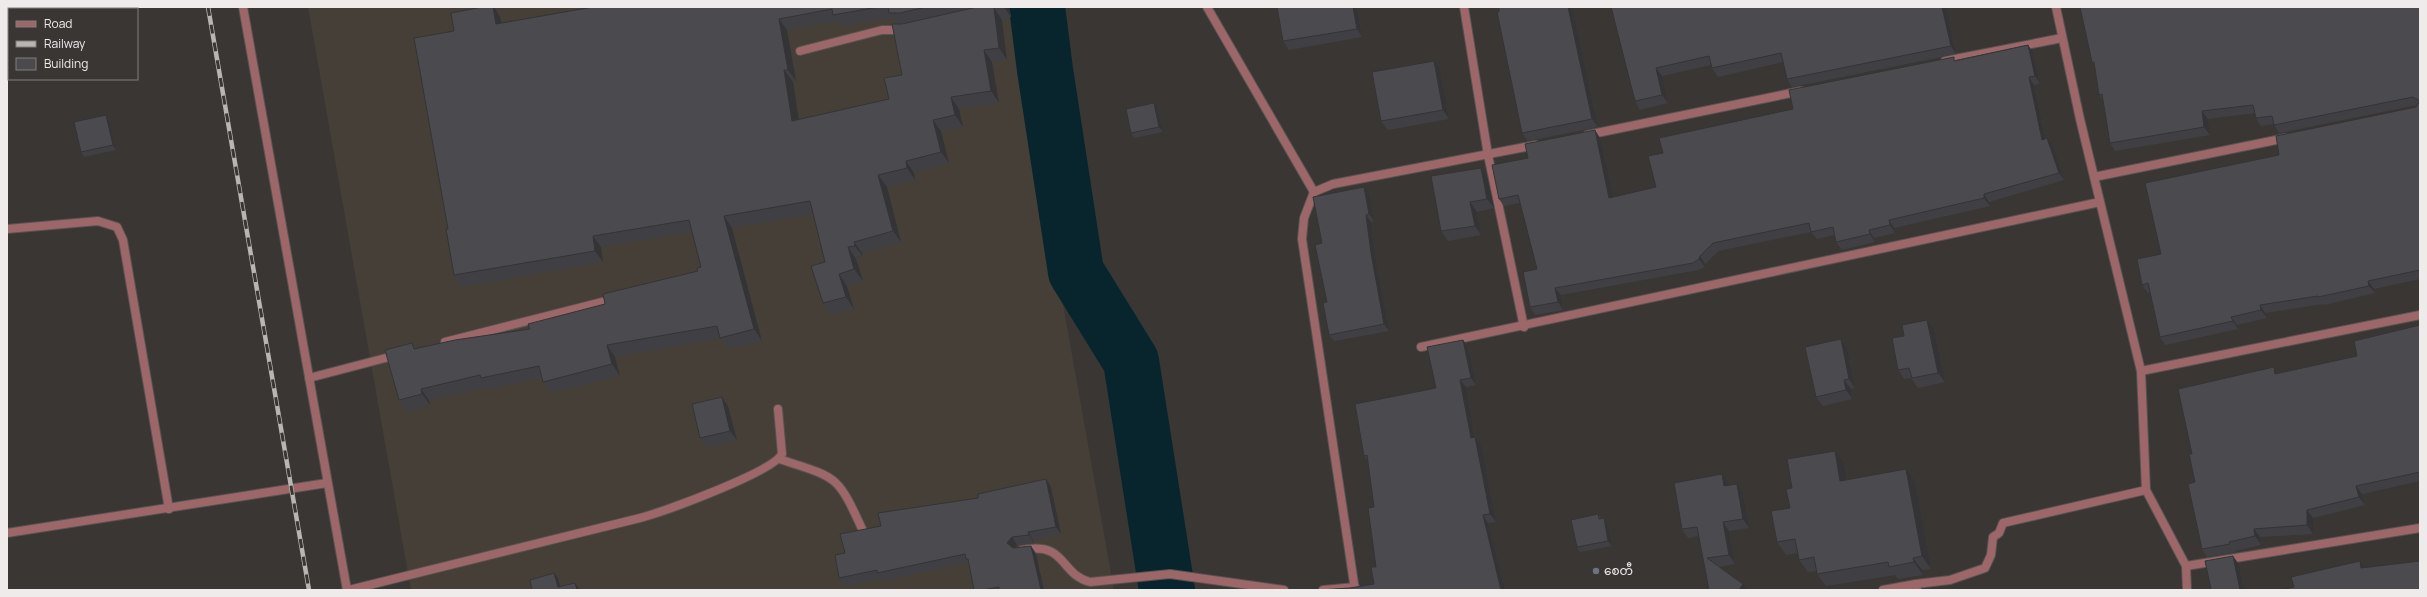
<svg xmlns="http://www.w3.org/2000/svg" width="2427" height="597" viewBox="0 0 2427 597" font-family="Manrope,'Noto Sans Myanmar',sans-serif">
<style>
.built{fill:#463f38}
.lines{fill:none;stroke-linecap:round;stroke-linejoin:round}
.river{stroke:#08252e;stroke-width:56}
.service-casing{stroke:#575351;stroke-width:10}
.minor-casing{stroke:#575351;stroke-width:10}
.service{stroke:#9d6769;stroke-width:8}
.minor{stroke:#9d6769;stroke-width:8}
.rail-casing{stroke:#b8b5b3;stroke-width:4.5}
.rail{stroke:#3a3634;stroke-width:3;stroke-dasharray:9;stroke-linecap:butt}
.wall{fill:#404044;fill-rule:evenodd}
.shaded-wall{fill:#343437}
.building{fill:#4b4b4f;stroke:#343437}
.worship-dot{fill:#6b7280;stroke:#3a3634;stroke-width:1.5}
.labels{text-anchor:middle;stroke-width:3.5;stroke-linejoin:round;paint-order:stroke}
.poi-label{font-size:12px;fill:#eeebea;stroke:#3a3634;text-anchor:start}
</style>
<rect width="100%" height="100%" fill="#3a3634"/>
<!-- built -->
<path class="built" d="M 308,7 L 1010,7 L 1114,590 L 411,590 Z"/>
<g class="lines">
<!-- river -->
<path class="river" d="M 1037,7 L 1045,70 L 1076,272 L 1131,361 L 1167,590"/>
<!-- service casing -->
<g class="service-casing">
<g id="service">
<path d="M 1883,590 L 1916,584"/>
<path d="M 1917,590 L 1916,584 L 1950,580 L 1985,568 L 1991,555 L 1993,537 L 1999,533 L 2003,523 L 2146,490"/>
</g>
</g>
<!-- minor casing -->
<g class="minor-casing">
<g id="minor">
<path d="M 243,7 L 347,590"/>
<path d="M 1207,7 L 1314,192"/>
<path d="M 1464,7 L 1488,155 L 1524,327"/>
<path d="M 2056,7 L 2080,119 L 2141,371 L 2146,490 L 2186,566 L 2187,590"/>
<path d="M 800,51 L 882,30 L 903,30"/>
<path d="M 1945,61 L 2062,38"/>
<path d="M 1587,135 L 1801,91"/>
<path d="M 2094,177 L 2286,138"/>
<path d="M 7,229 L 98,221 L 117,227 L 123,240 L 169,509"/>
<path d="M 445,342 L 614,299"/>
<path d="M 1421,347 L 2100,202"/>
<path d="M 2141,371 L 2420,315"/>
<path d="M 309,378 L 397,355"/>
<path d="M 779,459 C 838,478 837,474 863,531"/>
<path d="M 7,533 L 327,483"/>
<path d="M 1022,550 C 1067,541 1059,574 1090,582 L 1170,574 L 1284,590"/>
<path d="M 2186,566 L 2420,528"/>
<path d="M 349,590 L 640,518 C 663,512 773,472 782,454 L 778,409"/>
<path d="M 1323,590 L 1355,587"/>
<path d="M 1355,590 L 1302,239 L 1304,218 L 1314,192 L 1333,184 L 1536,145"/>
</g>
</g>
<!-- service -->
<use href="#service" class="service"/>
<!-- minor -->
<use href="#minor" class="minor"/>
<!-- rail casing -->
<g class="rail-casing">
<path id="rail" d="M 208,7 L 309,590"/>
</g>
<!-- rail -->
<use href="#rail" class="rail"/>
</g>
<!-- wall -->
<g class="wall">
<path d="M 482,7 L 494,7 L 500,17 L 502,23 L 593,7 L 1009,7 L 1011,17 L 1002,20 L 1007,60 L 992,62 L 999,103 L 959,109 L 963,127 L 941,131 L 949,163 L 914,173 L 915,180 L 887,187 L 901,242 L 862,253 L 863,257 L 856,259 L 863,281 L 847,286 L 854,309 L 831,315 L 823,303 L 825,262 L 813,214 L 732,228 L 762,341 L 729,349 L 721,338 L 615,357 L 620,376 L 551,393 L 543,382 L 542,378 L 489,389 L 487,387 L 429,400 L 430,405 L 407,412 L 399,400 L 412,343 L 416,349 L 530,329 L 605,304 L 698,271 L 701,267 L 692,232 L 601,247 L 603,262 L 462,287 L 454,275 L 448,229 L 454,31 ZM 893,18 L 897,24 L 902,75 L 889,99 L 799,120 L 793,82 L 796,81 L 787,30 L 837,21 L 841,26 Z"/>
<path d="M 1277,7 L 1357,7 L 1362,37 L 1289,50 L 1283,41 Z"/>
<path d="M 1499,7 L 1572,7 L 1598,127 L 1528,141 L 1522,133 Z"/>
<path d="M 1611,7 L 1946,7 L 1956,54 L 1792,87 L 1787,79 L 1783,62 L 1718,77 L 1712,68 L 1711,65 L 1662,76 L 1668,103 L 1640,110 L 1635,101 Z"/>
<path d="M 2420,7 L 2420,279 L 2374,289 L 2375,293 L 2324,305 L 2323,304 L 2265,313 L 2267,318 L 2237,325 L 2238,329 L 2165,345 L 2160,337 L 2150,292 L 2148,293 L 2142,285 L 2161,254 L 2279,155 L 2416,107 L 2417,105 L 2279,133 L 2274,124 L 2261,126 L 2256,118 L 2255,113 L 2208,119 L 2210,135 L 2115,151 L 2110,143 L 2103,100 L 2099,95 L 2095,66 L 2092,62 Z"/>
<path d="M 2028,45 L 2033,53 L 2040,84 L 2034,85 L 2045,139 L 2047,138 L 2053,146 L 2064,180 L 1989,202 L 1990,206 L 1894,228 L 1895,233 L 1874,238 L 1875,242 L 1842,250 L 1836,242 L 1835,235 L 1817,239 L 1811,232 L 1718,251 L 1705,264 L 1705,267 L 1698,270 L 1561,295 L 1563,310 L 1535,315 L 1530,307 L 1537,269 L 1520,203 L 1504,206 L 1499,199 L 1528,158 L 1600,138 L 1613,197 L 1656,187 L 1663,153 L 1793,109 L 1956,60 Z"/>
<path d="M 1440,70 L 1449,119 L 1388,130 L 1381,121 Z"/>
<path d="M 1157,107 L 1163,132 L 1134,138 L 1131,133 Z"/>
<path d="M 106,115 L 109,120 L 116,150 L 84,157 L 81,152 Z"/>
<path d="M 1481,168 L 1487,177 L 1494,208 L 1477,212 L 1481,235 L 1448,241 L 1441,231 Z"/>
<path d="M 1369,194 L 1374,221 L 1371,222 L 1376,260 L 1389,331 L 1334,341 L 1329,335 L 1322,243 Z"/>
<path d="M 1927,320 L 1934,329 L 1945,382 L 1918,388 L 1911,378 L 1904,379 L 1898,370 Z"/>
<path d="M 2420,325 L 2420,481 L 2362,494 L 2365,505 L 2313,518 L 2313,534 L 2260,537 L 2261,545 L 2235,551 L 2236,552 L 2207,557 L 2202,549 L 2192,454 L 2274,367 L 2278,373 L 2357,356 Z"/>
<path d="M 1841,339 L 1847,348 L 1855,388 L 1851,389 L 1852,399 L 1823,406 L 1816,397 Z"/>
<path d="M 1463,340 L 1468,347 L 1476,385 L 1466,387 L 1475,437 L 1481,444 L 1496,522 L 1488,523 L 1505,590 L 1320,590 L 1350,588 L 1374,584 L 1376,567 L 1374,507 L 1368,461 L 1364,456 L 1436,388 Z"/>
<path d="M 728,406 L 737,440 L 707,448 L 700,438 Z"/>
<path d="M 1844,463 L 1847,480 L 1915,482 L 1931,569 L 1922,570 L 1923,575 L 1898,579 L 1895,575 L 1826,586 L 1817,574 L 1817,571 L 1808,572 L 1799,560 L 1798,553 L 1786,555 L 1777,542 L 1790,508 L 1792,488 Z"/>
<path d="M 1722,474 L 1729,484 L 1729,485 L 1737,484 L 1743,493 L 1749,528 L 1729,531 L 1735,564 L 1719,567 L 1743,584 L 1748,590 L 1709,590 L 1699,536 L 1688,538 L 1682,529 Z"/>
<path d="M 1046,479 L 1051,487 L 1061,534 L 1033,540 L 1034,543 L 1017,545 L 1014,548 L 1031,546 L 1036,554 L 1044,590 L 974,590 L 969,564 L 968,562 L 883,581 L 881,578 L 845,586 L 839,578 L 845,553 L 881,526 L 978,498 Z"/>
<path d="M 1598,514 L 1601,518 L 1604,518 L 1607,523 L 1612,546 L 1580,552 L 1577,547 Z"/>
</g>
<!-- shaded-wall -->
<g class="shaded-wall">
<path d="M 493,7 L 494,7 L 500,17 L 504,36 L 496,24 Z"/>
<path d="M 1004,7 L 1009,7 L 1011,17 Z"/>
<path d="M 1353,7 L 1357,7 L 1362,37 L 1357,29 Z"/>
<path d="M 1568,7 L 1572,7 L 1598,127 L 1592,119 Z"/>
<path d="M 1942,7 L 1946,7 L 1956,54 L 1951,46 Z"/>
<path d="M 994,8 L 1002,20 L 1007,60 L 999,48 Z"/>
<path d="M 779,19 L 787,30 L 796,81 L 788,70 Z"/>
<path d="M 2028,45 L 2033,53 L 2040,84 L 2035,76 Z"/>
<path d="M 984,50 L 992,62 L 999,103 L 991,91 Z"/>
<path d="M 1434,61 L 1440,70 L 1449,119 L 1443,110 Z"/>
<path d="M 1656,68 L 1662,76 L 1668,103 L 1662,95 Z"/>
<path d="M 784,70 L 793,82 L 801,133 L 792,121 Z"/>
<path d="M 2029,77 L 2034,85 L 2047,148 L 2042,140 Z"/>
<path d="M 951,97 L 959,109 L 963,127 L 955,115 Z"/>
<path d="M 1154,103 L 1157,107 L 1163,132 L 1159,127 Z"/>
<path d="M 2202,111 L 2208,119 L 2210,135 L 2204,127 Z"/>
<path d="M 106,115 L 109,120 L 116,150 L 113,145 Z"/>
<path d="M 933,120 L 941,131 L 949,163 L 941,152 Z"/>
<path d="M 1595,130 L 1600,138 L 1615,205 L 1609,198 Z"/>
<path d="M 2047,138 L 2053,146 L 2064,180 L 2059,173 Z"/>
<path d="M 906,161 L 914,173 L 915,180 L 907,168 Z"/>
<path d="M 1481,168 L 1487,177 L 1494,208 L 1487,199 Z"/>
<path d="M 878,175 L 887,187 L 901,242 L 893,231 Z"/>
<path d="M 1364,187 L 1369,194 L 1374,221 L 1369,214 Z"/>
<path d="M 1984,194 L 1989,202 L 1990,206 L 1984,198 Z"/>
<path d="M 1470,202 L 1477,212 L 1481,235 L 1475,226 Z"/>
<path d="M 1366,215 L 1371,222 L 1376,260 L 1389,331 L 1384,324 L 1371,253 Z"/>
<path d="M 724,216 L 732,228 L 762,341 L 754,329 Z"/>
<path d="M 1889,220 L 1894,228 L 1895,233 L 1890,225 Z"/>
<path d="M 1869,230 L 1874,238 L 1875,242 L 1870,234 Z"/>
<path d="M 593,236 L 601,247 L 603,262 L 595,251 Z"/>
<path d="M 854,242 L 862,253 L 863,257 L 855,246 Z"/>
<path d="M 848,247 L 856,259 L 863,281 L 854,269 Z"/>
<path d="M 1700,256 L 1705,264 L 1705,267 L 1699,259 Z"/>
<path d="M 839,274 L 847,286 L 854,309 L 846,297 Z"/>
<path d="M 2368,281 L 2374,289 L 2375,293 L 2369,286 Z"/>
<path d="M 1555,288 L 1561,295 L 1563,310 L 1558,302 Z"/>
<path d="M 2260,305 L 2265,313 L 2267,318 L 2261,310 Z"/>
<path d="M 2231,317 L 2237,325 L 2238,329 L 2233,321 Z"/>
<path d="M 1927,320 L 1934,329 L 1945,382 L 1938,373 Z"/>
<path d="M 1841,339 L 1847,348 L 1855,388 L 1849,379 Z"/>
<path d="M 1463,340 L 1468,347 L 1476,385 L 1471,378 Z"/>
<path d="M 607,345 L 615,357 L 620,376 L 612,364 Z"/>
<path d="M 2274,367 L 2279,376 L 2275,374 Z"/>
<path d="M 1460,380 L 1466,387 L 1476,445 L 1471,438 Z"/>
<path d="M 1844,380 L 1851,389 L 1852,399 L 1846,390 Z"/>
<path d="M 421,389 L 429,400 L 430,405 L 422,394 Z"/>
<path d="M 722,397 L 728,406 L 737,440 L 730,431 Z"/>
<path d="M 1475,437 L 1481,444 L 1496,522 L 1490,514 Z"/>
<path d="M 1835,451 L 1844,463 L 1849,493 L 1840,481 Z"/>
<path d="M 1906,469 L 1915,482 L 1931,569 L 1922,556 Z"/>
<path d="M 1722,474 L 1729,484 L 1730,495 L 1724,486 Z"/>
<path d="M 1046,479 L 1051,487 L 1061,534 L 1056,527 Z"/>
<path d="M 1737,484 L 1743,493 L 1749,528 L 1743,519 Z"/>
<path d="M 2356,486 L 2362,494 L 2365,505 L 2359,497 Z"/>
<path d="M 2307,510 L 2313,518 L 2313,534 L 2307,525 Z"/>
<path d="M 1483,515 L 1488,523 L 1505,590 L 1501,590 Z"/>
<path d="M 1604,518 L 1607,523 L 1612,546 L 1608,541 Z"/>
<path d="M 1723,522 L 1729,531 L 1735,564 L 1729,555 Z"/>
<path d="M 2254,529 L 2260,537 L 2261,545 L 2255,536 Z"/>
<path d="M 1028,532 L 1033,540 L 1034,543 L 1029,535 Z"/>
<path d="M 1012,537 L 1017,545 L 1013,550 L 1007,543 Z"/>
<path d="M 1031,546 L 1036,554 L 1044,590 L 1041,590 Z"/>
<path d="M 2233,556 L 2238,563 L 2244,590 L 2240,590 Z"/>
<path d="M 1913,558 L 1922,570 L 1923,575 L 1914,562 Z"/>
<path d="M 2360,561 L 2365,569 L 2361,568 Z"/>
<path d="M 554,573 L 558,578 L 561,590 L 558,587 Z"/>
<path d="M 575,583 L 579,588 L 579,590 L 577,590 Z"/>
<path d="M 1743,584 L 1748,590 L 1739,590 Z"/>
</g>
<!-- building -->
<g class="building">
<path d="M 482,7 L 493,7 L 496,24 L 593,7 L 878,7 L 833,15 L 832,9 L 779,19 L 788,70 L 784,70 L 792,121 L 889,99 L 884,78 L 902,75 L 892,24 L 902,24 L 977,7 L 997,7 L 994,8 L 999,48 L 984,50 L 991,91 L 951,97 L 955,115 L 933,120 L 941,152 L 906,161 L 907,168 L 878,175 L 893,231 L 854,242 L 855,246 L 848,247 L 854,269 L 839,274 L 846,297 L 823,303 L 811,266 L 825,262 L 810,201 L 724,216 L 754,329 L 720,338 L 717,326 L 607,345 L 612,364 L 543,382 L 539,366 L 481,378 L 480,375 L 421,389 L 422,394 L 399,400 L 385,350 L 412,343 L 414,349 L 455,340 L 530,329 L 528,324 L 605,304 L 603,294 L 698,271 L 697,268 L 701,267 L 689,220 L 593,236 L 595,251 L 454,275 L 446,229 L 448,229 L 414,38 L 454,31 L 451,13 Z"/>
<path d="M 888,7 L 926,7 L 900,13 L 889,13 Z"/>
<path d="M 1277,7 L 1353,7 L 1357,29 L 1283,41 Z"/>
<path d="M 1499,7 L 1568,7 L 1592,119 L 1522,133 L 1497,12 L 1499,12 Z"/>
<path d="M 1611,7 L 1942,7 L 1951,46 L 1787,79 L 1781,53 L 1712,68 L 1709,56 L 1656,68 L 1662,95 L 1635,101 Z"/>
<path d="M 2080,7 L 2420,7 L 2420,270 L 2368,281 L 2369,286 L 2318,297 L 2318,296 L 2260,305 L 2261,310 L 2231,317 L 2233,321 L 2160,337 L 2148,283 L 2142,285 L 2137,259 L 2161,254 L 2145,183 L 2279,155 L 2276,136 L 2416,107 L 2420,101 L 2413,97 L 2274,125 L 2272,116 L 2256,118 L 2253,105 L 2202,111 L 2204,127 L 2110,143 L 2102,94 L 2099,95 L 2094,62 L 2092,62 Z"/>
<path d="M 2028,45 L 2035,76 L 2029,77 L 2042,140 L 2047,138 L 2059,173 L 1984,194 L 1984,198 L 1889,220 L 1890,225 L 1869,230 L 1870,234 L 1836,242 L 1833,227 L 1811,232 L 1809,223 L 1713,243 L 1700,256 L 1699,259 L 1693,263 L 1555,288 L 1558,302 L 1530,307 L 1523,272 L 1537,269 L 1518,195 L 1499,199 L 1492,165 L 1528,158 L 1525,144 L 1595,130 L 1609,198 L 1656,187 L 1648,156 L 1663,153 L 1659,138 L 1793,109 L 1789,90 L 1954,57 L 1954,61 Z"/>
<path d="M 1434,61 L 1443,110 L 1381,121 L 1372,72 Z"/>
<path d="M 1154,103 L 1159,127 L 1131,133 L 1126,109 Z"/>
<path d="M 106,115 L 113,145 L 81,152 L 74,122 Z"/>
<path d="M 1481,168 L 1487,199 L 1470,202 L 1475,226 L 1441,231 L 1431,176 Z"/>
<path d="M 1364,187 L 1369,214 L 1366,215 L 1371,253 L 1384,324 L 1329,335 L 1323,303 L 1327,302 L 1315,245 L 1322,243 L 1313,197 Z"/>
<path d="M 1927,320 L 1938,373 L 1912,378 L 1909,368 L 1898,370 L 1892,338 L 1904,336 L 1902,325 Z"/>
<path d="M 2420,325 L 2420,472 L 2356,486 L 2359,497 L 2307,510 L 2307,525 L 2254,529 L 2255,536 L 2229,542 L 2230,544 L 2202,549 L 2188,484 L 2195,482 L 2189,454 L 2192,454 L 2178,389 L 2274,367 L 2275,374 L 2357,356 L 2354,341 Z"/>
<path d="M 1841,339 L 1849,379 L 1844,380 L 1846,390 L 1816,397 L 1805,347 Z"/>
<path d="M 1463,340 L 1471,378 L 1460,380 L 1471,438 L 1475,437 L 1490,514 L 1483,515 L 1501,590 L 1320,590 L 1350,588 L 1374,584 L 1371,567 L 1376,567 L 1368,508 L 1374,507 L 1367,455 L 1364,456 L 1355,404 L 1436,388 L 1427,347 Z"/>
<path d="M 722,397 L 730,431 L 700,438 L 692,404 Z"/>
<path d="M 1835,451 L 1840,481 L 1906,469 L 1922,556 L 1913,558 L 1914,562 L 1889,567 L 1888,562 L 1817,574 L 1814,557 L 1799,560 L 1795,539 L 1777,542 L 1771,511 L 1790,508 L 1786,489 L 1792,488 L 1787,459 Z"/>
<path d="M 1722,474 L 1724,486 L 1737,484 L 1743,519 L 1723,522 L 1729,555 L 1707,558 L 1743,584 L 1739,590 L 1709,590 L 1697,527 L 1682,529 L 1674,483 Z"/>
<path d="M 1046,479 L 1056,527 L 1028,532 L 1029,535 L 1012,537 L 1007,543 L 1013,548 L 1031,546 L 1041,590 L 999,590 L 999,587 L 982,590 L 974,590 L 968,559 L 966,559 L 965,554 L 877,573 L 877,570 L 839,578 L 835,555 L 845,553 L 840,534 L 881,526 L 878,513 L 978,498 L 978,494 Z"/>
<path d="M 1598,514 L 1599,519 L 1604,518 L 1608,541 L 1577,547 L 1571,520 Z"/>
<path d="M 2233,556 L 2240,590 L 2205,590 L 2211,589 L 2205,561 Z"/>
<path d="M 2360,561 L 2361,568 L 2420,561 L 2420,590 L 2281,590 L 2294,587 L 2291,577 Z"/>
<path d="M 554,573 L 558,587 L 575,583 L 577,590 L 532,590 L 530,580 Z"/>
</g>
<!-- markers -->
<circle class="worship-dot" cx="1596" cy="571" r="4"/>
<g class="labels">
<!-- poi labels -->
<g class="poi-label">
<text x="1604" y="575">စေတီ</text>
</g>
</g>
<!-- border -->
<rect width="2427" height="597" fill="none" stroke="#eeebea" stroke-width="16"/>
<!-- legend -->
<rect x="8" y="8" width="130" height="72" fill="#3a3634" stroke="#827e7d"/>
<rect x="16" y="21" width="20" height="6" fill="#9d6769" stroke="#827e7d"/>
<text x="44" y="28" font-size="12" fill="#eeebea">Road</text>
<rect x="16" y="41" width="20" height="6" fill="#b8b5b3" stroke="#827e7d"/>
<text x="44" y="48" font-size="12" fill="#eeebea">Railway</text>
<rect x="16" y="58" width="20" height="12" fill="#4b4b4f" stroke="#827e7d"/>
<text x="44" y="68" font-size="12" fill="#eeebea">Building</text>
</svg>
